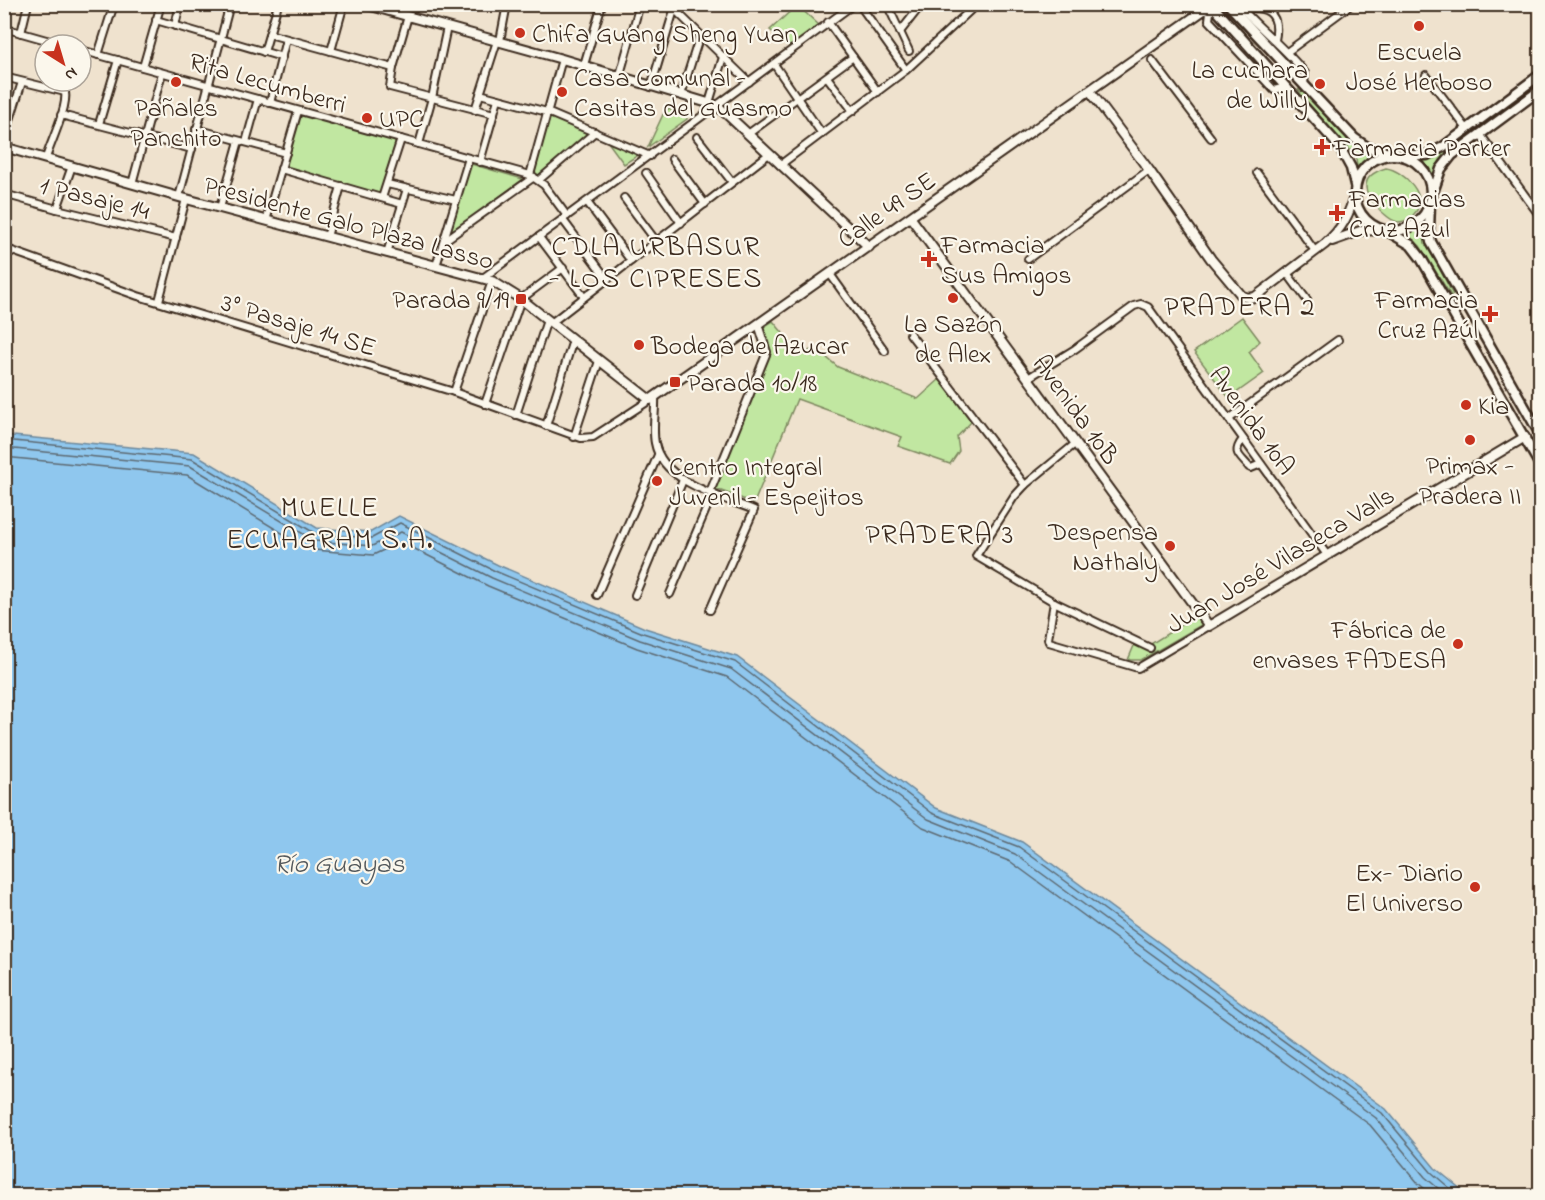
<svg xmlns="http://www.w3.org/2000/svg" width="1545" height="1200" viewBox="0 0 1545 1200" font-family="'Indie Flower',sans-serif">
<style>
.green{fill:#c1e7a1;stroke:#7e8860;stroke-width:1.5}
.water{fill:#8fc7ee;stroke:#6d889b;stroke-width:1.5}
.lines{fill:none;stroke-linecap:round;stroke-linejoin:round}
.shore{stroke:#5d6971;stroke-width:1.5}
.minor-casing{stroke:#3b2a1e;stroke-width:10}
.tertiary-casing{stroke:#3b2a1e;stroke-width:12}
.secondary-casing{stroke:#3b2a1e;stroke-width:13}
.minor{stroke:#fbf7ec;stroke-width:6}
.tertiary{stroke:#fbf7ec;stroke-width:8}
.secondary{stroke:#fbf7ec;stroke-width:8}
.poi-dot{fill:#c8321e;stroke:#fbf7ec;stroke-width:2}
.labels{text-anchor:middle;stroke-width:4.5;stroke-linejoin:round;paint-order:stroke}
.poi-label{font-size:26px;fill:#3b2a1e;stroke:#fbf7ec;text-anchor:start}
.street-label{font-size:26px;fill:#3b2a1e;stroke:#fbf7ec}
.water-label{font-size:27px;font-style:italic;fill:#54595c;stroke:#fbf7ec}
.quarter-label{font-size:28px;letter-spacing:1.5px;fill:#3b2a1e;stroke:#fbf7ec}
</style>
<rect width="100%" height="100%" fill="#efe2ce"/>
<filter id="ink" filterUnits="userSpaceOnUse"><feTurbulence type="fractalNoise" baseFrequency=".0167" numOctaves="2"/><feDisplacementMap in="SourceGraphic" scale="12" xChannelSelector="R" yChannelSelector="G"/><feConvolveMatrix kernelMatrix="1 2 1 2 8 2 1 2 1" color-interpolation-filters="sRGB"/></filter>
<g filter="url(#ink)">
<!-- green -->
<g class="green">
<path d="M 797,5 L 820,26 L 791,47 L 770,30 Z"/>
<path d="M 1540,79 L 1540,83 L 1449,151 L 1440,160 L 1433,177 L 1423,159 L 1439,154 L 1447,149 Z"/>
<path d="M 1298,89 L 1304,93 L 1347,139 L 1363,150 L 1372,153 L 1357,167 L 1356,159 L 1351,151 L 1302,96 Z"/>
<path d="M 666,108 L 686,116 L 687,119 L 648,147 Z"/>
<path d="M 300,113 L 396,141 L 380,194 L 284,167 Z"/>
<path d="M 549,115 L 591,133 L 539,177 L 532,174 Z"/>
<path d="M 608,142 L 640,154 L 624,164 Z"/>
<path d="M 471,164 L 523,179 L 446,237 Z"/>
<path d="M 1386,168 C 1403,170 1431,197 1414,214 C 1410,219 1404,222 1398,222 C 1391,221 1387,216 1382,212 C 1364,195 1356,177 1386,168 Z"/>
<path d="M 1423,223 L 1426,242 L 1453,295 L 1451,296 L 1420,246 L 1407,234 Z"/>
<path d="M 1242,317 L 1260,341 L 1249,352 L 1264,373 L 1229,398 L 1194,352 Z"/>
<path d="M 773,321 L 801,355 L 815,348 L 838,367 L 918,399 L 940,379 L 972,421 L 957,437 L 959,451 L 950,464 L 898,446 L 902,437 L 797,399 L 754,503 L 713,488 L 768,352 L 760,329 Z"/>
<path d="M 1197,615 L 1203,624 L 1141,660 L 1128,660 L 1136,641 L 1151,644 Z"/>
</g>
<!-- water -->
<path class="water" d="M 4,434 L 13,436 L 194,453 L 317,528 L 371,532 L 399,516 L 498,565 L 645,628 L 737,657 L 936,808 L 1022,842 L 1386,1109 L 1435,1168 L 1468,1195 L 5,1195 Z"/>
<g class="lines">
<!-- shore -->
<g class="shore">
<path d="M 4,440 L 192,459 L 316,534 L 372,538 L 400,523 L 495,571 L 643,633 L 735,662 L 932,813 L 1019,847 L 1382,1113 L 1431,1172 L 1459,1196"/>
<path d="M 4,448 L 190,466 L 315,541 L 372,546 L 401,532 L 492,578 L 640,640 L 731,669 L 928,819 L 1015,854 L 1376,1118 L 1425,1177 L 1447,1196"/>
<path d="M 4,457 L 187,475 L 305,547 L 314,550 L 373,555 L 401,542 L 488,586 L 637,648 L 727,677 L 923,827 L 1011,862 L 1370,1125 L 1418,1183 L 1433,1196"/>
</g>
<!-- minor casing -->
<g class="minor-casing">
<g id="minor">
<path d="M 98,4 L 113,9"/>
<path d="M 167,4 L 180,8"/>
<path d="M 669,4 L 749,82"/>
<path d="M 859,4 L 906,70"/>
<path d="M 887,4 L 909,51"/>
<path d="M 1211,5 L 1209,20 L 1274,90 L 1286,87"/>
<path d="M 1241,8 C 1262,31 1286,49 1305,73 L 1304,85"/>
<path d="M 1239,9 C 1265,5 1281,11 1275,40"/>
<path d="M 408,16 L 393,68 L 390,87 L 494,114"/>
<path d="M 156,20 L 282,57"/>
<path d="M 828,22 L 878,92"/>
<path d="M 175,26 L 180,4"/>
<path d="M 4,28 L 64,45"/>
<path d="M 900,32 L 922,4"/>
<path d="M 21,33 L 28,4"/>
<path d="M 269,34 L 393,68"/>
<path d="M 500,41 L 507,4"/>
<path d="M 81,50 L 530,175 L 544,185 L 567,216"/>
<path d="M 331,51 L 344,4"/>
<path d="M 264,52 L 278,4"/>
<path d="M 1287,52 L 1352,4"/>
<path d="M 98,55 L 114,4"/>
<path d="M 1152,60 L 1211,138"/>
<path d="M 774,64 L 822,134"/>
<path d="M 584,65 L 602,4"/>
<path d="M 143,67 L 161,4"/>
<path d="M 1426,75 L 1467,129"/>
<path d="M 4,77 L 65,92 C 68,107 51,142 46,158"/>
<path d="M 827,77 L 853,111"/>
<path d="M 619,78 L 640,4"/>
<path d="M 651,87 L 674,10"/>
<path d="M 480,94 L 547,112 L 650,156"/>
<path d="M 681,95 L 700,35"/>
<path d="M 270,103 L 286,39"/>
<path d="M 709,103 L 723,57"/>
<path d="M 475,110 L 497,41"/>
<path d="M 61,115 L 192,149"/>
<path d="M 99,124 L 118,60"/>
<path d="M 196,129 L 286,153"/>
<path d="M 748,134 L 853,57"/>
<path d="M 1480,134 L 1540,216"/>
<path d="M 697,137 L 732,182"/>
<path d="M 4,139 L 22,82"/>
<path d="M 246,142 L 258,99"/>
<path d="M 419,144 L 432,98 L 447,27"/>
<path d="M 672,159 L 705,204"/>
<path d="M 480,162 L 498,99"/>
<path d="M 780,165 L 906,70 L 977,4"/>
<path d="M 281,169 L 402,204"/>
<path d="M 646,173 L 681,223"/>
<path d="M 1257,173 L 1315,251"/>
<path d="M 530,175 L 562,59"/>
<path d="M 539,180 L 595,132"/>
<path d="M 132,184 L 162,73"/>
<path d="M 387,184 L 456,200"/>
<path d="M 4,194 L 57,209 L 176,238"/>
<path d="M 179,197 L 230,4"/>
<path d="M 382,198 L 401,139"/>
<path d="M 624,198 L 656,241"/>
<path d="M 587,202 L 631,261"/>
<path d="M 220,208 L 239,141"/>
<path d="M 57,209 L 72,166"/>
<path d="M 563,220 L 607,279"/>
<path d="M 266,221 L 298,111"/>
<path d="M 327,237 L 341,186"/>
<path d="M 539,237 L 584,297"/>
<path d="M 444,241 L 534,177"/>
<path d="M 4,248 L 138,296 L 454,392 L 581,438 L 593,437 L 650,400"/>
<path d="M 387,253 L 407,189"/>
<path d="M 1028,259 L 1149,170"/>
<path d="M 436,266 L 469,158"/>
<path d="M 1287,273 L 1307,300"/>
<path d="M 830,274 L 885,351"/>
<path d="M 483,278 L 854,4"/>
<path d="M 159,301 L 186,199"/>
<path d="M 551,323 L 769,154"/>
<path d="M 910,334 L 1025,485"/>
<path d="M 1028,378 L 1075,349 L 1134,306 L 1141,304 L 1148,307 L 1327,555"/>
<path d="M 454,392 L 492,281"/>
<path d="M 655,396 C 656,411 652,428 655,443 C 662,482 722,497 754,510 L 710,610"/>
<path d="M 485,404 L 521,299 L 563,268"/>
<path d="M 516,415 L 547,320"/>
<path d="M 1229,419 L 1338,340"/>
<path d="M 546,426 L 573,340"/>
<path d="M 574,437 L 599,361"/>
<path d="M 1243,439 C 1232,453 1239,455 1249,467 L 1251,468 L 1261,464"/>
<path d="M 1076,443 L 1025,485 L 1014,497 L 976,556 L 1054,602 L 1150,648"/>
<path d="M 710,492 L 767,352 L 758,324"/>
<path d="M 670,594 L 713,493"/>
<path d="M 597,595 L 658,455"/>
<path d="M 635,595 L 683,480"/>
<path d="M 1054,602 L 1048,639 L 1049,642 L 1138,668 L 1209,626"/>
</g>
</g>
<!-- tertiary casing -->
<g class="tertiary-casing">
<g id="tertiary">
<path d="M 364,4 L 562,59 L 718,106 L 869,247"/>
<path d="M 1090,91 L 1149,170 L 1211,259 L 1242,296 L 1248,298 L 1255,297 L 1325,244 C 1342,229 1350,214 1355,192"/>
<path d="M 4,147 L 179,197 L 492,281 L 521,299 L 650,400 L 1211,5"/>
<path d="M 911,218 L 1209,626 L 1525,437"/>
<path d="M 1332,241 L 1363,230 L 1383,231"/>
</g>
</g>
<!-- secondary casing -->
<g class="secondary-casing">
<g id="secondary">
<path d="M 1211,4 L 1339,146 L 1351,168 L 1355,185"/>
<path d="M 1228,4 L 1354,138 L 1367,147 L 1390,153"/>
<circle cx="1393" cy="193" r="38"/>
<path d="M 1405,155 L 1427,155 L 1443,147 L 1540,75"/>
<path d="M 1432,195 L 1441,169 L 1452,155 L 1540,90"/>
<path d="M 1430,203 L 1429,231 L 1431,242 L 1540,434"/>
<path d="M 1389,232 L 1411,245 L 1421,258 L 1540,465"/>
</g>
</g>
<!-- minor -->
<use href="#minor" class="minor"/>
<!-- tertiary -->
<use href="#tertiary" class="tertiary"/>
<!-- secondary -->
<use href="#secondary" class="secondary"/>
</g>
</g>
<!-- markers -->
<g class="poi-dot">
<circle cx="1419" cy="26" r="6"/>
<circle cx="520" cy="33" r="6"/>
<circle cx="176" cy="82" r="6"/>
<circle cx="1320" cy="84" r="6"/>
<circle cx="562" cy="92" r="6"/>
<circle cx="367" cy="118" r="6"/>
<path d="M1319 138h6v6h6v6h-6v6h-6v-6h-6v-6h6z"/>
<path d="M1334 204h6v6h6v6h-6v6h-6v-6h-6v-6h6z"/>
<path d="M926 250h6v6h6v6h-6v6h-6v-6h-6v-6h6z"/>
<circle cx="953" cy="298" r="6"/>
<rect x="515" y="293" width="12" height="12" rx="3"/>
<path d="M1487 305h6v6h6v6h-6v6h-6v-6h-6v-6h6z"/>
<circle cx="639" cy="345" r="6"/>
<rect x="669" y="376" width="12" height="12" rx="3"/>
<circle cx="1466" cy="405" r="6"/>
<circle cx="1470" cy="440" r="6"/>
<circle cx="657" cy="481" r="6"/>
<circle cx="1170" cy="546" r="6"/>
<circle cx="1458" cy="644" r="6"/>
<circle cx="1475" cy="887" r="6"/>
</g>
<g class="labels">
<!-- poi labels -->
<g class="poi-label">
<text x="532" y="42">Chifa Guang Sheng Yuan</text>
<text x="1419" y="60" text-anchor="middle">Escuela<tspan x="1419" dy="30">José Herboso</tspan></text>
<text x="1308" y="78" text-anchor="end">La cuchara<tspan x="1308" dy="30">de Willy</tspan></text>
<text x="574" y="86">Casa Comunal -<tspan x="574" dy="30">Casitas del Guasmo</tspan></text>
<text x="176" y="116" text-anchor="middle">Pañales<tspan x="176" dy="30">Panchito</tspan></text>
<text x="379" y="127">UPC</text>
<text x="1334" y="156">Farmacia Parker</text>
<text x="1349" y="207">Farmacias<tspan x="1349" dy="30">Cruz Azul</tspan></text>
<text x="941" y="253">Farmacia<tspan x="941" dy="30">Sus Amigos</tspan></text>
<text x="509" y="308" text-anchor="end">Parada 9/19</text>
<text x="1478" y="308" text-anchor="end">Farmacia<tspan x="1478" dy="30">Cruz Azúl</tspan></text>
<text x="953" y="332" text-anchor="middle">La Sazón<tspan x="953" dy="30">de Alex</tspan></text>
<text x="651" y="354">Bodega de Azucar</text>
<text x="687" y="391">Parada 10/18</text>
<text x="1478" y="414">Kia</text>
<text x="1470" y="474" text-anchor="middle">Primax -<tspan x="1470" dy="30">Pradera II</tspan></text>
<text x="669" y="475">Centro Integral<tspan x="669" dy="30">Juvenil - Espejitos</tspan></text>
<text x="1158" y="540" text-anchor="end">Despensa<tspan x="1158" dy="30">Nathaly</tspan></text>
<text x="1446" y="638" text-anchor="end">Fábrica de<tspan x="1446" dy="30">envases FADESA</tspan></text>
<text x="1463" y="881" text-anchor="end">Ex- Diario<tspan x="1463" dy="30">El Universo</tspan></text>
</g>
<!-- street labels -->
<g class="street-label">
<text transform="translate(268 82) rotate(16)" y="9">Rita Lecumberri</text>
<text transform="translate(95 197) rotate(14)" y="9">1 Pasaje 14</text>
<text transform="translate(886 209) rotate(-35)" y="9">Calle 49 SE</text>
<text transform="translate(349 222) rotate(15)" y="9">Presidente Galo Plaza Lasso</text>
<text transform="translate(299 324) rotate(17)" y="9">3° Pasaje 14 SE</text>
<text transform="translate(1077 409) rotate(54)" y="9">Avenida 10B</text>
<text transform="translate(1253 420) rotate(54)" y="9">Avenida 10A</text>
<text transform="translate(1280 559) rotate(-31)" y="9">Juan José Vilaseca Valls</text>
</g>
<!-- water labels -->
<g class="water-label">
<text x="339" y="872">Río Guayas</text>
</g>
<!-- quarter labels -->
<g class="quarter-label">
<text x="656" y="255">CDLA URBASUR<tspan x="656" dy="32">- LOS CIPRESES</tspan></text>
<text x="1240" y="315">PRADERA 2</text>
<text x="330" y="516">MUELLE<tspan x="330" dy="32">ECUAGRAM S.A.</tspan></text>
<text x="940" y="543">PRADERA 3</text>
</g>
</g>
<!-- margin -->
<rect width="1545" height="1200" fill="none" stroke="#fbf7ec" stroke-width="24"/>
<rect x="12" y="12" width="1521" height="1176" fill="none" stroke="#3b2a1e" stroke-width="2" filter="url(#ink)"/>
<!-- north arrow -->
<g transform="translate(63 63) rotate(143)"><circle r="28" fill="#fbf7ec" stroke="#aea59a" stroke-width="1.5"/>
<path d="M0-4.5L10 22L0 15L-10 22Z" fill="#c8321e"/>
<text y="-9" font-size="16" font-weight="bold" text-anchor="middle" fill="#3b2a1e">N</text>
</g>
</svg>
